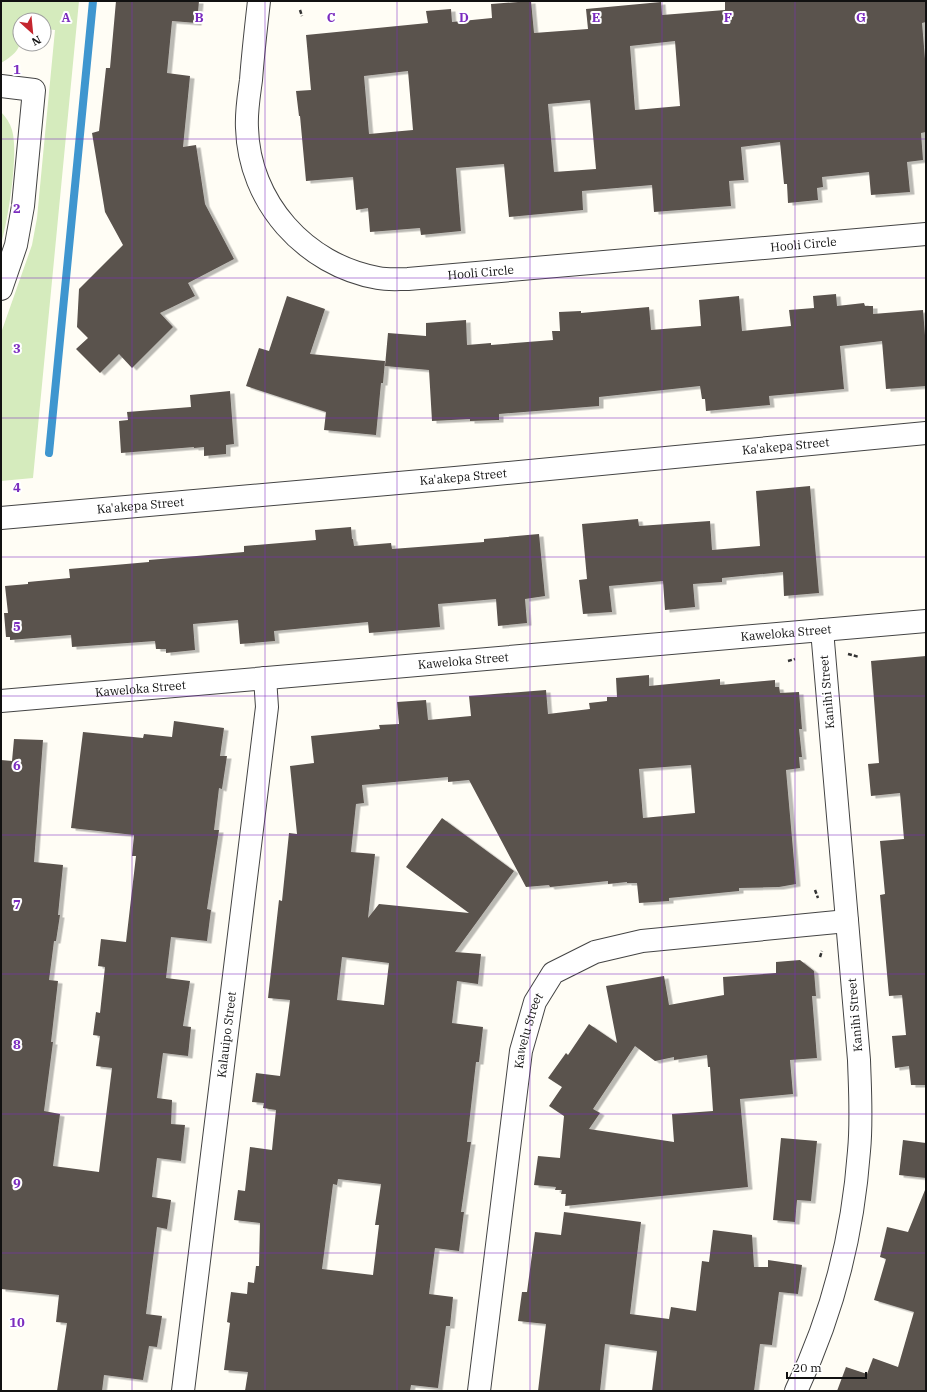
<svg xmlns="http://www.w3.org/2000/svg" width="927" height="1392" viewBox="0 0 927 1392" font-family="'IBM Plex Serif',serif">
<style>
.green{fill:#d5ebbd}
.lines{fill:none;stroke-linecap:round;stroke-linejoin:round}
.stream{stroke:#3f96cf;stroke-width:8}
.building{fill:#5a524d;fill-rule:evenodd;filter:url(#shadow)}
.minor-casing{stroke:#444;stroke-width:24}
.path{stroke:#333;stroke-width:2.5;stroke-dasharray:4 2;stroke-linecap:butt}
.minor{stroke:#fff;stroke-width:22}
.grid{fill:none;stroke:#7b2cbf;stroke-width:1;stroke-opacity:0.55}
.labels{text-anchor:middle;stroke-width:4;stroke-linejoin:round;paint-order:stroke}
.street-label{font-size:12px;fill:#111;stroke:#fff}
.grid-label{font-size:13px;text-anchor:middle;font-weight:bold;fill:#7b2cbf;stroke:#fff;stroke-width:4;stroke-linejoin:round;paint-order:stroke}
</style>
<defs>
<filter id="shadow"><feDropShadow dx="4.5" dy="2.5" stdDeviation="0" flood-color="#0004"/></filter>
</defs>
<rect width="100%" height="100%" fill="#fffdf5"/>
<!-- green -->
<g class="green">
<path d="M 1,1 L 79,1 L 33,478 L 1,481 L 1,333 L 32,245 L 37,218 L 55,30 L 44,29 L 44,20 L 20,20 C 20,45 24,49 1,63 Z"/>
<path d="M 1,112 C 6,117 10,123 12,130 C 19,153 8,221 1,244 Z"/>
</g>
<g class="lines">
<!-- stream -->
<path class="stream" d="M 49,453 L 93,1"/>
</g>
<!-- building -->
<g class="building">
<path d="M 116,1 L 199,1 L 197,23 L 172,21 L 167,73 L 190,76 L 183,147 L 196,145 L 205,204 L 234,259 L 188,283 L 195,296 L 160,313 L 173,327 L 132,368 L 119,354 L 100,373 L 76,349 L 88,338 L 77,327 L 79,289 L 123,245 L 105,212 L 92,133 L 99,131 L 106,68 L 110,68 Z"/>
<path d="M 531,1 L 534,33 L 588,29 L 586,9 L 661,2 L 662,15 L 725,10 L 725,1 L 926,1 L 926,22 L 922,23 L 926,71 L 926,132 L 921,133 L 923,160 L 907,162 L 910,192 L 871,195 L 869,172 L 822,177 L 823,187 L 817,188 L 818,200 L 788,203 L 787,184 L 784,184 L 780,142 L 741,147 L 744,180 L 729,181 L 731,206 L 654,212 L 652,185 L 582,191 L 583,210 L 509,217 L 504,164 L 456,168 L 461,231 L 421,235 L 420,228 L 370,232 L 368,208 L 356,210 L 353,177 L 306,181 L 300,116 L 299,116 L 296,91 L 311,90 L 306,35 L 428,23 L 426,11 L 451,9 L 452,22 L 492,18 L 491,4 ZM 675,41 L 680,106 L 635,110 L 630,46 ZM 408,71 L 413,130 L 369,134 L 364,76 ZM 590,100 L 596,169 L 554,172 L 548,104 Z"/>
<path d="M 836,294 L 837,306 L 864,303 L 865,306 L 873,306 L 873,314 L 923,310 L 926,348 L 926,386 L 886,389 L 882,341 L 840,346 L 844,389 L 769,396 L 770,405 L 706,411 L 705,399 L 702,399 L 700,386 L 599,397 L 599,406 L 499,414 L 499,420 L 470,421 L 470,419 L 432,421 L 429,370 L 385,366 L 388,333 L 426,336 L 426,323 L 466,320 L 467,345 L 491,343 L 491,345 L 553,340 L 552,331 L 560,331 L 559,312 L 581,311 L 581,313 L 649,307 L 651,330 L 701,326 L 699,300 L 739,296 L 742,331 L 791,326 L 789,310 L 814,308 L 813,296 Z"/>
<path d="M 287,296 L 325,309 L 310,354 L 385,361 L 383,383 L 381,383 L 376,435 L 324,430 L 326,412 L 246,386 L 259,348 L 269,351 Z"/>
<path d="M 230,391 L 234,444 L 226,445 L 226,454 L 204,456 L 204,447 L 194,448 L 194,447 L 121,453 L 119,421 L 128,420 L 127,412 L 191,407 L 190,395 Z"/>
<path d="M 810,486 L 819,593 L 784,596 L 783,572 L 722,578 L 722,582 L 693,584 L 695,607 L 665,610 L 663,581 L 609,586 L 612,612 L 583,614 L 579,580 L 587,579 L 582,524 L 638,519 L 639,526 L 710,521 L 712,550 L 760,546 L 756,491 Z"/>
<path d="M 351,527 L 352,539 L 353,539 L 354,546 L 391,543 L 392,549 L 484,542 L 484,539 L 539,534 L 545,596 L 525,599 L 527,623 L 498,626 L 496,599 L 438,604 L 440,627 L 369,633 L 368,622 L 274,631 L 275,641 L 240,644 L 238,620 L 193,624 L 195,650 L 166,653 L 166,649 L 156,649 L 155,641 L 72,647 L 71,635 L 10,640 L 10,637 L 6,637 L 4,613 L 8,613 L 5,586 L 28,584 L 28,582 L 70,578 L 69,569 L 149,562 L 149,560 L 244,552 L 244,546 L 316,540 L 315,530 Z"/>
<path d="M 926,656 L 926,1085 L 911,1085 L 909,1066 L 895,1068 L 892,1036 L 906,1035 L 902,995 L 889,996 L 880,895 L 885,894 L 880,841 L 904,839 L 900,793 L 871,796 L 868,764 L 879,763 L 871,661 Z"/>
<path d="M 649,675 L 649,686 L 720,679 L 720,685 L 775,680 L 775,687 L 779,687 L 780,693 L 799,692 L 802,729 L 799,729 L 802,757 L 799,757 L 800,768 L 786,770 L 796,884 L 779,887 L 739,888 L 739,891 L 669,898 L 669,901 L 639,903 L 637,883 L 627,883 L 627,882 L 608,884 L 608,881 L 550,887 L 549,885 L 526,887 L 469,780 L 448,782 L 448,777 L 362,785 L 364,803 L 356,804 L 351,852 L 375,854 L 368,918 L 379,904 L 469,913 L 406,867 L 442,818 L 514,871 L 455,952 L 481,954 L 478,984 L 457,981 L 452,1023 L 483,1027 L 479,1062 L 476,1062 L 467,1142 L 471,1142 L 461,1212 L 464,1212 L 459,1251 L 435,1248 L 429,1294 L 453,1297 L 450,1326 L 446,1326 L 438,1388 L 411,1385 L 410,1391 L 245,1391 L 248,1372 L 224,1370 L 230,1323 L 227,1322 L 231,1292 L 247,1294 L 248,1282 L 254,1283 L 256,1266 L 259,1266 L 260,1223 L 234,1220 L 238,1190 L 245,1191 L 250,1147 L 272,1150 L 276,1110 L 263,1108 L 264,1103 L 252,1102 L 256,1073 L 280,1076 L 290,1000 L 268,998 L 279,900 L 282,901 L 289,833 L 297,834 L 290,766 L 314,763 L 311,736 L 380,729 L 379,725 L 399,724 L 397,702 L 426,700 L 428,720 L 471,716 L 469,696 L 546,690 L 548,714 L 590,709 L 589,703 L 607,701 L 607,697 L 617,697 L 616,678 ZM 691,765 L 695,813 L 643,818 L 639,769 ZM 342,957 L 389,963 L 384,1005 L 337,1000 ZM 338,1179 L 381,1184 L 375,1225 L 379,1225 L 373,1275 L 322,1269 L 333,1184 L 337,1185 Z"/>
<path d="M 174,721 L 224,728 L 220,756 L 227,756 L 222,789 L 219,788 L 214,830 L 219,830 L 207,909 L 211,910 L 207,941 L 171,937 L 166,978 L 190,981 L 183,1026 L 191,1027 L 188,1056 L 163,1053 L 157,1098 L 172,1100 L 171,1124 L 185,1125 L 181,1161 L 157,1158 L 152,1197 L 171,1200 L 167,1229 L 157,1227 L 146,1314 L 162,1316 L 157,1347 L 149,1346 L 143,1380 L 104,1375 L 102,1391 L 57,1391 L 67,1323 L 56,1322 L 59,1295 L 1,1289 L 1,760 L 12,761 L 14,739 L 43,740 L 34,862 L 63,865 L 58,915 L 60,915 L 56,941 L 54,941 L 49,980 L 58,981 L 51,1042 L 53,1042 L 44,1111 L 60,1114 L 53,1166 L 99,1172 L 112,1068 L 96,1066 L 100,1036 L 93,1035 L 96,1012 L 100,1013 L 105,967 L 98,966 L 101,939 L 126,942 L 136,856 L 132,856 L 134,835 L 71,828 L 83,732 L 143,738 L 144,734 L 172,737 Z"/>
<path d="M 800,960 L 814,971 L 816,996 L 812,996 L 817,1058 L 790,1060 L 793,1094 L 740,1099 L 748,1187 L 565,1206 L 566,1194 L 561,1194 L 562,1190 L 555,1190 L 556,1187 L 534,1185 L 538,1156 L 560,1158 L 564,1116 L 549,1106 L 562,1087 L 548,1078 L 566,1053 L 568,1055 L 589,1024 L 617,1043 L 606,986 L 664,976 L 669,1005 L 724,995 L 723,977 L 776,973 L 776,962 ZM 635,1046 L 655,1061 L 674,1057 L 674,1060 L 707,1055 L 708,1067 L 710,1067 L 713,1111 L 672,1114 L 674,1142 L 589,1129 L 600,1113 L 593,1109 Z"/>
<path d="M 781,1138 L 817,1141 L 811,1201 L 797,1200 L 795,1222 L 773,1220 Z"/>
<path d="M 903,1140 L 926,1143 L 926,1178 L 899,1175 Z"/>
<path d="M 925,1190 L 926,1391 L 837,1391 L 846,1367 L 867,1374 L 873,1358 L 898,1367 L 914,1312 L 874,1300 L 886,1259 L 880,1257 L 887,1227 L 908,1232 Z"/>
<path d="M 564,1212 L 641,1222 L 630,1314 L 669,1319 L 671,1307 L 696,1311 L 702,1261 L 709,1262 L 713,1230 L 752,1235 L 754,1267 L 768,1267 L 768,1260 L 802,1265 L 798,1294 L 779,1292 L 772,1345 L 760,1344 L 754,1391 L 652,1391 L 657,1351 L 605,1344 L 600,1391 L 538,1391 L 546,1324 L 518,1321 L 522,1292 L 527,1292 L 535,1232 L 561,1235 Z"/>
</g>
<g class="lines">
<!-- minor casing -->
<g class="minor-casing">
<g id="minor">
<path id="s1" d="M 259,1 C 256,27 253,53 251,80 C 249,95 246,112 247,128 C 249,202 305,265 378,278 C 388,280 398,279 408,279 L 926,234"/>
<path d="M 1,86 L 34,90 L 23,206 L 16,245 L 1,289"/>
<path id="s2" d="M 1,518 L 455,478 L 926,433"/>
<path id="s3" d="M 1,701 L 926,621"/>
<path id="s4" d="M 183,1391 L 267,707 L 265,678"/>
<path id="s5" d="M 479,1391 L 521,1051 L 535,1002 L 553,973 L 595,952 L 642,941 L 847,921"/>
<path d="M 796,1391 C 832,1316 853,1234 859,1151 C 862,1121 860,1091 859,1060 L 822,630"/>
</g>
</g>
<!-- path -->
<g class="path">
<path d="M 300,10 L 302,16"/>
<path d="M 848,654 L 859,657"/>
<path d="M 788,661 L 795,659"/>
<path d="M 815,890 L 818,898"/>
<path d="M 820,957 L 822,951"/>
</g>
<!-- minor -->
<use href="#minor" class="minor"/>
</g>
<!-- grid -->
<path class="grid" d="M 132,1 L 132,1391M 265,1 L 265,1391M 397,1 L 397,1391M 530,1 L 530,1391M 662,1 L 662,1391M 795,1 L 795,1391M 1,139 L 926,139M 1,278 L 926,278M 1,418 L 926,418M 1,557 L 926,557M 1,696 L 926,696M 1,835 L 926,835M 1,974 L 926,974M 1,1114 L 926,1114M 1,1253 L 926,1253"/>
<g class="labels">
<!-- street labels -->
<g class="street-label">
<text dy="4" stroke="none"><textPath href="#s1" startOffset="770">Hooli Circle</textPath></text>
<text dy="4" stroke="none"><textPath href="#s1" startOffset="446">Hooli Circle</textPath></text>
<text dy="4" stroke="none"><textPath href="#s2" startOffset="788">Ka'akepa Street</textPath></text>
<text dy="4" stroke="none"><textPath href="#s2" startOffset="464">Ka'akepa Street</textPath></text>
<text dy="4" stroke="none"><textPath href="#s2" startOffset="140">Ka'akepa Street</textPath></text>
<text dy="4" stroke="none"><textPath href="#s3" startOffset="788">Kaweloka Street</textPath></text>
<text dy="4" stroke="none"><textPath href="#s3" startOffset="464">Kaweloka Street</textPath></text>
<text dy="4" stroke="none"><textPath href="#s3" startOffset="140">Kaweloka Street</textPath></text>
<text transform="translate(827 692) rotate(-95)" y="4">Kanihi Street</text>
<text transform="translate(855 1015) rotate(-95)" y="4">Kanihi Street</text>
<text dy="4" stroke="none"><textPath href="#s5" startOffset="364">Kawelu Street</textPath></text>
<text dy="4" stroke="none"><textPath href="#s4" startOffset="359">Kalauipo Street</textPath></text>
</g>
</g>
<g class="grid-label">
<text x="66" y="22">A</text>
<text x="199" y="22">B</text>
<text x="331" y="22">C</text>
<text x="464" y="22">D</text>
<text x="596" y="22">E</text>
<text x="728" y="22">F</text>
<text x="861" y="22">G</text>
<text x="17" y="74">1</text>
<text x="17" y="213">2</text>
<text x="17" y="353">3</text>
<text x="17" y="492">4</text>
<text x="17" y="631">5</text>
<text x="17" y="770">6</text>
<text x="17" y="909">7</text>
<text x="17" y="1049">8</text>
<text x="17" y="1188">9</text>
<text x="17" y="1327">10</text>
</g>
<!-- border -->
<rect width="927" height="1392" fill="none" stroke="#111111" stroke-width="4"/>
<!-- north arrow -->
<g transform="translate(32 32) rotate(153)"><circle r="19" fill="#ffffff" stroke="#a0a0a0"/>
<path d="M0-3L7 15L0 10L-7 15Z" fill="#c4262e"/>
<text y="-6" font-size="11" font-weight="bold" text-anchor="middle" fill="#111111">N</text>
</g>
<!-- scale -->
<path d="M787 1372v6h79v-6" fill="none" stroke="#111111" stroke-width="2"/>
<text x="793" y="1372" font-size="12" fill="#111111" stroke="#ffffff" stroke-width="3" paint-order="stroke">20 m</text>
</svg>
